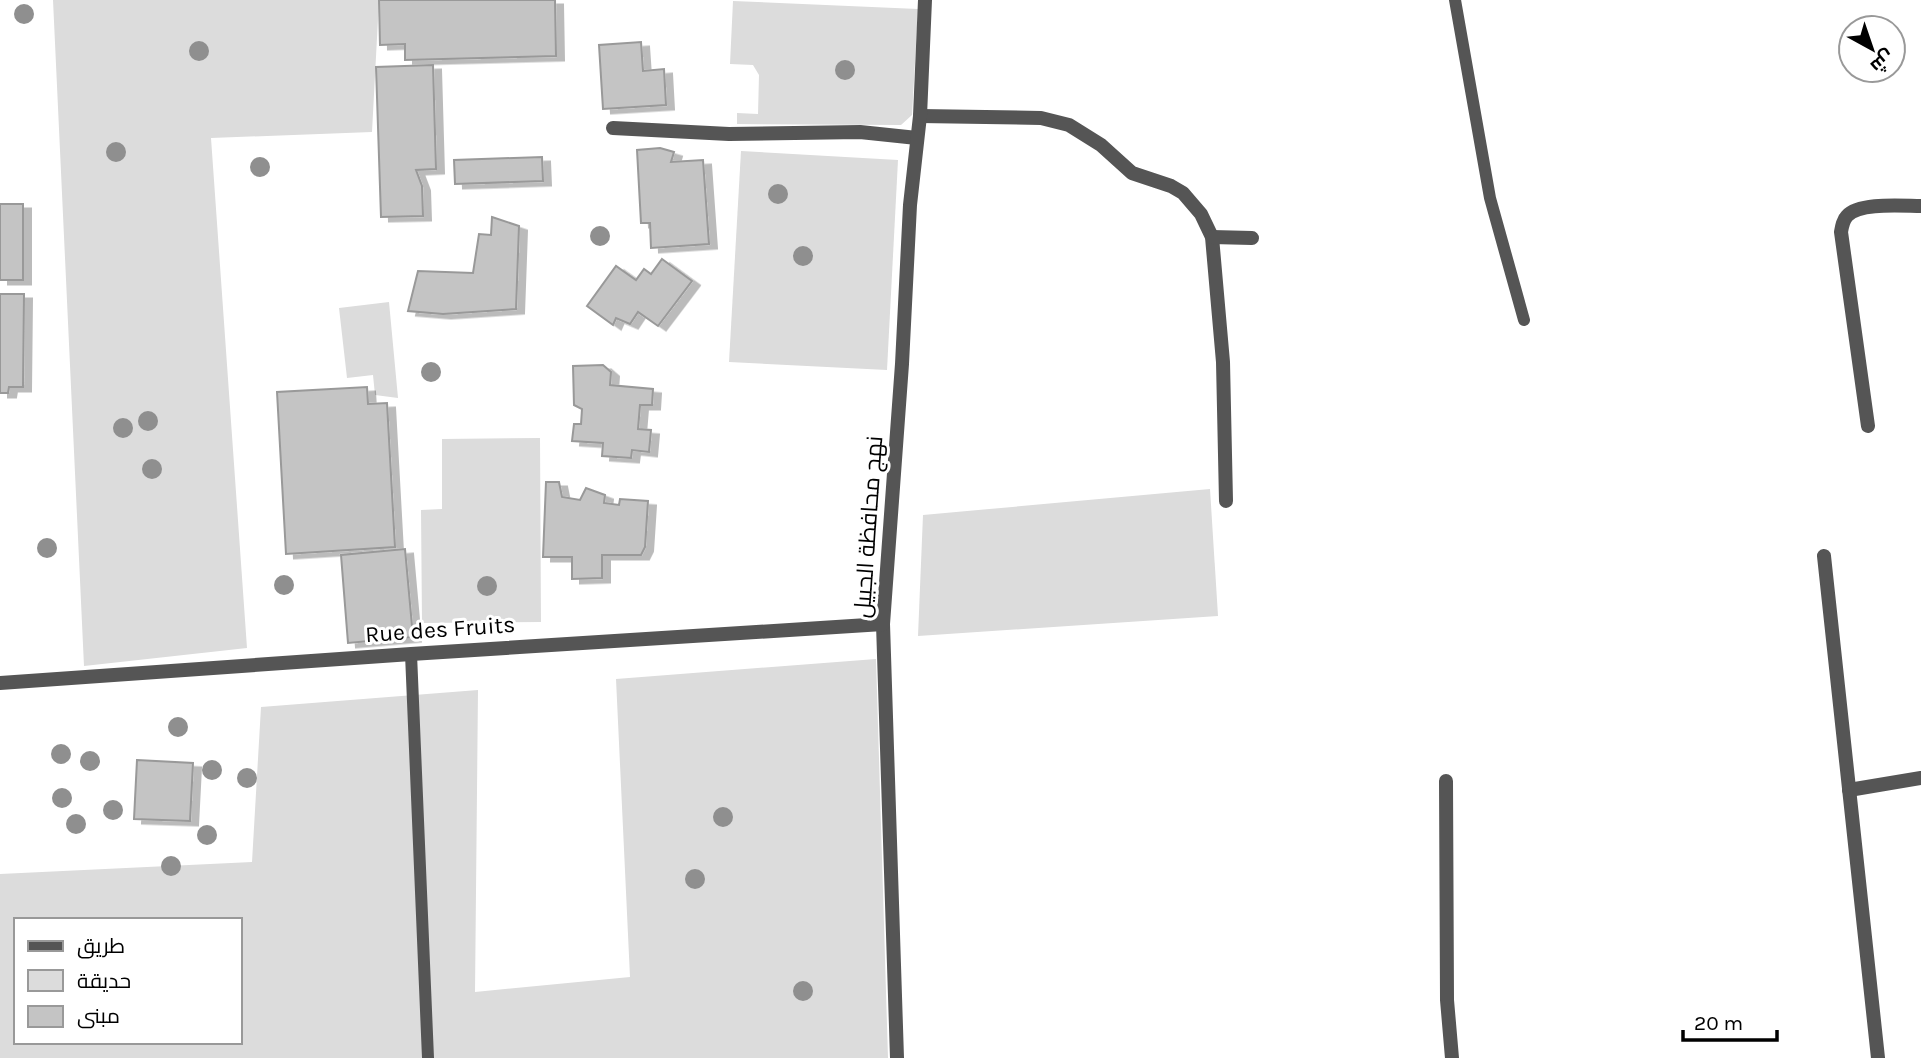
<svg xmlns="http://www.w3.org/2000/svg" width="1921" height="1058" viewBox="0 0 1921 1058" font-family="Karla,Cairo,sans-serif">
<style>
.green{fill:#dcdcdc;fill-rule:evenodd}
.building{fill:#c4c4c4;stroke:#999;stroke-width:2;filter:url(#shadow)}
.lines{fill:none;stroke-linecap:round;stroke-linejoin:round}
.service{stroke:#555;stroke-width:12}
.minor{stroke:#555;stroke-width:14}
.tertiary{stroke:#555;stroke-width:14}
.tree{fill:#8f8f8f}
.labels{text-anchor:middle;stroke-width:6;stroke-linejoin:round;paint-order:stroke}
.street-label{font-size:23px;fill:#000;stroke:#fff}
</style>
<defs>
<filter id="shadow"><feDropShadow dx="8" dy="4.5" stdDeviation="0" flood-color="#0004"/></filter>
</defs>
<rect width="100%" height="100%" fill="#fff"/>
<!-- green -->
<g class="green">
<path d="M 53,0 L 379,0 L 372,132 L 211,138 L 247,648 L 84,666 Z"/>
<path d="M 733,1 L 918,9 L 912,115 L 901,125 L 737,124 L 737,113 L 758,114 L 759,75 L 753,65 L 730,64 Z"/>
<path d="M 741,151 L 898,160 L 887,370 L 729,362 Z"/>
<path d="M 389,302 L 398,398 L 375,395 L 373,375 L 347,378 L 339,308 Z"/>
<path d="M 540,438 L 541,622 L 422,623 L 421,510 L 442,509 L 442,439 Z"/>
<path d="M 1210,489 L 1218,616 L 918,636 L 923,515 Z"/>
<path d="M 876,659 L 888,1058 L 0,1058 L 0,874 L 252,862 L 261,707 L 478,690 L 475,992 L 630,977 L 616,679 ZM 16,920 L 240,920 L 240,1042 L 16,1042 Z"/>
</g>
<!-- building -->
<g class="building">
<path d="M 379,0 L 555,0 L 556,56 L 405,60 L 405,44 L 380,45 Z"/>
<path d="M 641,42 L 643,71 L 664,69 L 666,105 L 603,109 L 599,45 Z"/>
<path d="M 433,65 L 436,169 L 416,170 L 422,186 L 423,216 L 381,217 L 376,67 Z"/>
<path d="M 660,148 L 674,152 L 671,162 L 703,160 L 709,244 L 651,248 L 650,223 L 641,223 L 637,150 Z"/>
<path d="M 542,157 L 543,181 L 455,184 L 454,160 Z"/>
<rect x="0" y="204" width="23" height="76"/>
<path d="M 492,217 L 519,226 L 516,309 L 443,314 L 408,311 L 418,271 L 473,273 L 479,234 L 491,235 Z"/>
<path d="M 662,259 L 692,281 L 658,326 L 638,312 L 630,324 L 616,318 L 613,325 L 587,306 L 616,266 L 636,280 L 644,269 L 651,274 Z"/>
<path d="M 0,294 L 24,294 L 23,387 L 9,387 L 8,393 L 0,393 Z"/>
<path d="M 603,365 L 611,372 L 610,385 L 653,389 L 652,405 L 640,405 L 638,429 L 651,430 L 649,452 L 632,450 L 631,458 L 602,456 L 603,443 L 572,441 L 574,424 L 581,424 L 582,409 L 574,405 L 573,366 Z"/>
<path d="M 367,387 L 368,404 L 387,403 L 395,547 L 286,554 L 277,392 Z"/>
<path d="M 546,482 L 559,482 L 562,497 L 580,500 L 586,488 L 605,495 L 604,503 L 619,505 L 620,499 L 648,501 L 645,547 L 641,555 L 602,555 L 602,578 L 572,579 L 572,557 L 543,557 Z"/>
<path d="M 405,549 L 413,637 L 348,643 L 341,555 Z"/>
<path d="M 137,760 L 193,763 L 190,821 L 134,819 Z"/>
</g>
<g class="lines">
<!-- service -->
<g class="service">
<path d="M 1455,0 L 1490,198 L 1524,320"/>
<path d="M 411,654 L 428,1058"/>
</g>
<!-- minor -->
<g class="minor">
<path d="M 920,116 L 1041,118 L 1069,125 L 1101,145 L 1132,173 L 1171,186 L 1183,193 L 1201,214 L 1212,237 L 1223,362 L 1226,501"/>
<path d="M 613,128 L 729,134 L 860,132 L 917,138"/>
<path d="M 1212,237 L 1252,238"/>
<path d="M 1868,426 L 1841,232 C 1842,226 1843,220 1847,216 C 1859,202 1903,206 1921,206"/>
<path d="M 1824,556 L 1878,1058"/>
<path d="M 883,624 L 897,1058"/>
<path d="M 1446,781 L 1447,1000 L 1452,1058"/>
<path d="M 1849,790 L 1921,778"/>
</g>
<!-- tertiary -->
<path class="tertiary" d="M 0,683 L 411,654 L 883,624 L 902,364 L 910,205 L 920,116 L 925,0"/>
</g>
<!-- trees -->
<g class="tree">
<circle cx="24" cy="14" r="10"/>
<circle cx="199" cy="51" r="10"/>
<circle cx="845" cy="70" r="10"/>
<circle cx="116" cy="152" r="10"/>
<circle cx="260" cy="167" r="10"/>
<circle cx="778" cy="194" r="10"/>
<circle cx="600" cy="236" r="10"/>
<circle cx="803" cy="256" r="10"/>
<circle cx="431" cy="372" r="10"/>
<circle cx="148" cy="421" r="10"/>
<circle cx="123" cy="428" r="10"/>
<circle cx="152" cy="469" r="10"/>
<circle cx="47" cy="548" r="10"/>
<circle cx="284" cy="585" r="10"/>
<circle cx="487" cy="586" r="10"/>
<circle cx="178" cy="727" r="10"/>
<circle cx="61" cy="754" r="10"/>
<circle cx="90" cy="761" r="10"/>
<circle cx="212" cy="770" r="10"/>
<circle cx="247" cy="778" r="10"/>
<circle cx="62" cy="798" r="10"/>
<circle cx="113" cy="810" r="10"/>
<circle cx="723" cy="817" r="10"/>
<circle cx="76" cy="824" r="10"/>
<circle cx="207" cy="835" r="10"/>
<circle cx="171" cy="866" r="10"/>
<circle cx="695" cy="879" r="10"/>
<circle cx="803" cy="991" r="10"/>
</g>
<g class="labels">
<!-- street labels -->
<g class="street-label">
<text transform="translate(868 527) rotate(-86)" y="8">نهج محافظة الجبيل</text>
<text transform="translate(440 629) rotate(-4)" y="8">Rue des Fruits</text>
</g>
</g>
<!-- legend -->
<rect x="14" y="918" width="228" height="126" fill="#ffffff" stroke="#999999" stroke-width="2"/>
<rect x="28" y="941" width="35" height="10" fill="#555555" stroke="#999999" stroke-width="2"/>
<text x="77" y="953" font-size="21" fill="#000000">طريق</text>
<rect x="28" y="970" width="35" height="21" fill="#dcdcdc" stroke="#999999" stroke-width="2"/>
<text x="77" y="988" font-size="21" fill="#000000">حديقة</text>
<rect x="28" y="1006" width="35" height="21" fill="#c4c4c4" stroke="#999999" stroke-width="2"/>
<text x="77" y="1023" font-size="21" fill="#000000">مبنى</text>
<!-- north arrow -->
<g transform="translate(1872 49) rotate(140)"><circle r="33" fill="#ffffff" stroke="#999999" stroke-width="2"/>
<path d="M0-5L12 26L0 18L-12 26Z" fill="#000000"/>
<text y="-10" font-size="19" font-weight="bold" text-anchor="middle" fill="#000000">ش</text>
</g>
<!-- scale -->
<path d="M1683 1030v10h94v-10" fill="none" stroke="#000000" stroke-width="3.5"/>
<text x="1694" y="1030" font-size="21" fill="#000000" stroke="#ffffff" stroke-width="5" paint-order="stroke">20 m</text>
</svg>
